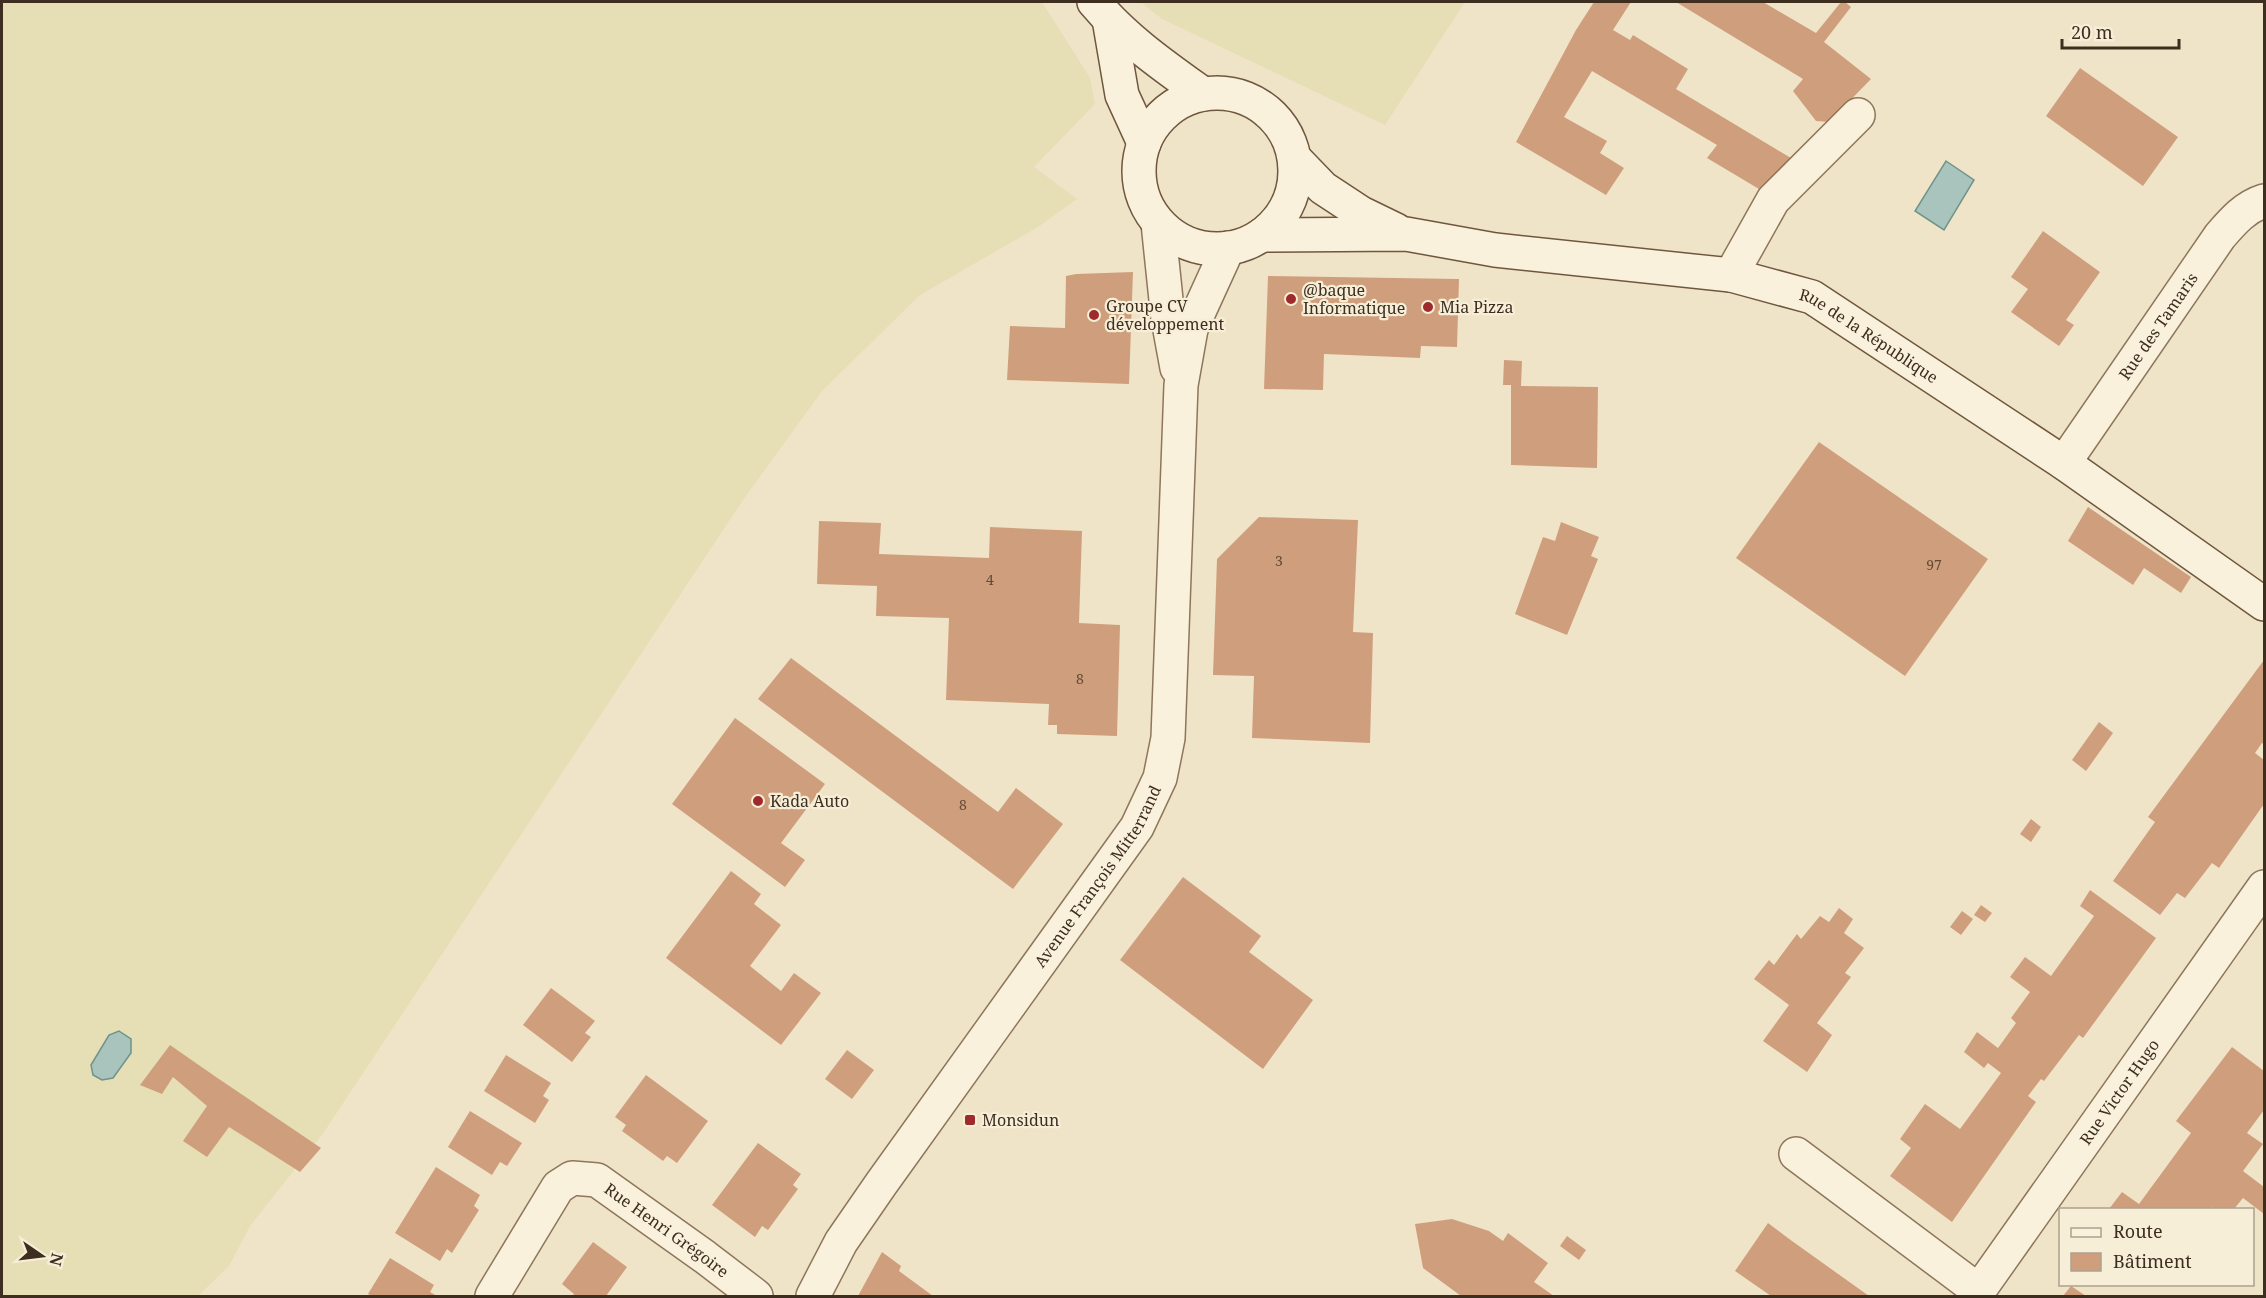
<svg xmlns="http://www.w3.org/2000/svg" width="2266" height="1298" viewBox="0 0 2266 1298" font-family="'Noto Serif',serif">
<style>
.farmland{fill:#e6deb5}
.water{fill:#a9c4bc;stroke:#6f938a;stroke-width:1.5}
.building{fill:#cf9f7d}
.lines{fill:none;stroke-linecap:round;stroke-linejoin:round}
.street-casing{stroke:#8d765c;stroke-width:36}
.secondary-casing{stroke:#6f573f;stroke-width:36}
.street{stroke:#faf1dc;stroke-width:33}
.secondary{stroke:#faf1dc;stroke-width:33}
.poi-dot{fill:#9e2a2b;stroke:#f7eed8;stroke-width:2}
.labels{text-anchor:middle;stroke-width:4.5;stroke-linejoin:round;paint-order:stroke}
.number-label{font-size:14px;fill:#624a37}
.poi-label{font-size:16px;fill:#3d2e20;stroke:#f7eed8;text-anchor:start}
.street-label{font-size:16px;fill:#3d2e20;stroke:#f7eed8}
</style>
<rect width="100%" height="100%" fill="#f0e4c8"/>
<!-- farmland -->
<g class="farmland">
<path d="M 2,2 L 1042,2 L 1090,78 L 1095,104 L 1034,167 L 1077,199 L 1038,227 L 920,295 L 822,391 L 743,500 L 324,1132 L 250,1226 L 229,1266 L 198,1296 L 2,1296 Z"/>
<path d="M 1141,2 L 1465,2 L 1385,125 L 1162,19 Z"/>
</g>
<!-- water -->
<g class="water">
<path d="M 1946,161 L 1974,180 L 1944,230 L 1915,211 Z"/>
<path d="M 119,1031 L 131,1039 L 131,1053 L 113,1078 L 102,1080 L 93,1075 L 91,1065 L 109,1035 Z"/>
</g>
<!-- building -->
<g class="building">
<path d="M 1594,2 L 1631,2 L 1613,30 L 1630,40 L 1633,35 L 1688,69 L 1676,89 L 1796,161 L 1764,192 L 1707,158 L 1717,145 L 1592,71 L 1564,117 L 1607,141 L 1600,153 L 1624,168 L 1606,195 L 1516,142 L 1576,30 Z"/>
<path d="M 1676,2 L 1763,2 L 1816,33 L 1841,2 L 1845,2 L 1851,7 L 1824,42 L 1871,79 L 1829,122 L 1816,121 L 1793,91 L 1803,79 Z"/>
<path d="M 2080,68 L 2178,137 L 2143,186 L 2046,116 Z"/>
<path d="M 2043,231 L 2100,272 L 2066,320 L 2074,325 L 2059,346 L 2011,312 L 2028,289 L 2011,277 Z"/>
<path d="M 1133,272 L 1129,384 L 1007,380 L 1010,326 L 1065,328 L 1066,276 L 1076,274 Z"/>
<path d="M 1268,276 L 1459,279 L 1457,347 L 1421,346 L 1420,358 L 1324,354 L 1323,390 L 1264,389 Z"/>
<path d="M 1504,360 L 1522,361 L 1521,386 L 1598,387 L 1597,468 L 1511,465 L 1511,385 L 1503,385 Z"/>
<path d="M 1819,442 L 1988,559 L 1905,676 L 1736,558 Z"/>
<path d="M 2088,507 L 2191,577 L 2181,593 L 2144,568 L 2133,585 L 2068,541 Z"/>
<path d="M 1259,517 L 1358,520 L 1353,632 L 1373,633 L 1370,743 L 1252,738 L 1254,676 L 1213,675 L 1217,559 Z"/>
<path d="M 819,521 L 881,523 L 879,554 L 989,558 L 990,527 L 1082,531 L 1079,623 L 1120,625 L 1117,736 L 1057,734 L 1057,725 L 1048,725 L 1049,704 L 946,700 L 949,618 L 876,616 L 877,586 L 817,584 Z"/>
<path d="M 1561,522 L 1599,537 L 1591,556 L 1598,559 L 1567,635 L 1515,614 L 1543,537 L 1555,541 Z"/>
<path d="M 791,658 L 998,812 L 1016,788 L 1063,824 L 1013,889 L 758,699 Z"/>
<path d="M 2264,660 L 2264,744 L 2262,743 L 2255,753 L 2264,760 L 2264,804 L 2219,868 L 2212,863 L 2185,898 L 2177,893 L 2160,915 L 2113,881 L 2155,822 L 2148,817 Z"/>
<path d="M 735,718 L 825,784 L 781,843 L 805,860 L 785,887 L 672,804 Z"/>
<path d="M 2099,722 L 2113,733 L 2086,771 L 2072,760 Z"/>
<path d="M 2031,819 L 2041,827 L 2031,842 L 2020,834 Z"/>
<path d="M 731,871 L 761,894 L 754,904 L 781,925 L 750,966 L 781,991 L 794,973 L 821,993 L 781,1045 L 666,958 Z"/>
<path d="M 1183,877 L 1261,936 L 1249,952 L 1313,1000 L 1263,1069 L 1120,960 Z"/>
<path d="M 2090,890 L 2156,938 L 2083,1038 L 2079,1035 L 2044,1081 L 2041,1079 L 2028,1096 L 2036,1102 L 1952,1222 L 1890,1176 L 1911,1148 L 1900,1139 L 1925,1104 L 1960,1129 L 2001,1073 L 1988,1063 L 1984,1068 L 1964,1052 L 1977,1032 L 1998,1048 L 2016,1023 L 2011,1018 L 2030,992 L 2010,977 L 2025,957 L 2051,976 L 2094,916 L 2080,906 Z"/>
<path d="M 1981,905 L 1992,913 L 1985,922 L 1974,915 Z"/>
<path d="M 1839,908 L 1853,919 L 1844,933 L 1864,948 L 1845,973 L 1851,977 L 1817,1023 L 1832,1035 L 1807,1072 L 1763,1041 L 1789,1005 L 1754,979 L 1769,960 L 1774,965 L 1797,934 L 1801,939 L 1820,916 L 1829,922 Z"/>
<path d="M 1962,911 L 1973,919 L 1961,935 L 1950,927 Z"/>
<path d="M 551,988 L 595,1021 L 585,1033 L 591,1037 L 572,1062 L 523,1025 Z"/>
<path d="M 170,1045 L 216,1077 L 321,1148 L 300,1172 L 229,1127 L 207,1157 L 183,1141 L 207,1106 L 173,1077 L 162,1094 L 140,1085 Z"/>
<path d="M 2232,1047 L 2264,1071 L 2264,1110 L 2247,1133 L 2263,1144 L 2243,1171 L 2264,1187 L 2264,1214 L 2243,1198 L 2234,1209 L 2214,1209 L 2211,1207 L 2210,1209 L 2109,1209 L 2122,1192 L 2139,1204 L 2191,1133 L 2176,1121 Z"/>
<path d="M 847,1050 L 874,1070 L 852,1099 L 825,1079 Z"/>
<path d="M 506,1055 L 551,1083 L 543,1096 L 549,1100 L 535,1123 L 484,1091 Z"/>
<path d="M 646,1075 L 708,1121 L 677,1163 L 667,1156 L 663,1161 L 622,1131 L 626,1125 L 615,1117 Z"/>
<path d="M 470,1111 L 522,1143 L 507,1166 L 500,1162 L 492,1175 L 448,1147 Z"/>
<path d="M 758,1143 L 801,1174 L 793,1185 L 798,1189 L 768,1230 L 762,1226 L 755,1237 L 712,1205 Z"/>
<path d="M 436,1167 L 480,1195 L 474,1206 L 479,1210 L 452,1253 L 447,1249 L 440,1261 L 395,1233 Z"/>
<path d="M 1452,1219 L 1489,1231 L 1503,1241 L 1508,1233 L 1548,1263 L 1534,1282 L 1554,1296 L 1461,1296 L 1423,1268 L 1415,1224 Z"/>
<path d="M 1768,1223 L 1792,1241 L 1869,1296 L 1771,1296 L 1735,1271 Z"/>
<path d="M 1567,1236 L 1586,1250 L 1579,1260 L 1560,1246 Z"/>
<path d="M 593,1242 L 627,1267 L 606,1296 L 572,1296 L 574,1294 L 562,1284 Z"/>
<path d="M 882,1252 L 901,1266 L 899,1271 L 933,1296 L 858,1296 Z"/>
<path d="M 390,1258 L 434,1285 L 430,1292 L 437,1296 L 372,1296 L 368,1294 Z"/>
<path d="M 2071,1286 L 2086,1296 L 2063,1296 Z"/>
</g>
<g class="lines">
<!-- street casing -->
<g class="street-casing">
<g id="street">
<path d="M 1158,223 L 1168,319 L 1177,368"/>
<path d="M 1731,275 L 1773,200 L 1858,115"/>
<path id="s1" d="M 2064,463 L 2220,236 C 2233,221 2245,207 2264,201"/>
<path d="M 1796,1154 L 1979,1291"/>
<path id="s2" d="M 492,1296 L 558,1187 L 572,1178 L 597,1180 L 705,1257 L 756,1296"/>
<path id="s3" d="M 813,1296 L 841,1242 L 881,1184 L 1137,827 L 1160,778 L 1168,738 L 1181,385 L 1191,329 L 1228,248"/>
<path id="s4" d="M 1975,1296 L 2264,887"/>
</g>
</g>
<!-- secondary casing -->
<g class="secondary-casing">
<g id="secondary">
<path d="M 1094,2 C 1125,39 1164,66 1203,94"/>
<path d="M 1109,19 L 1122,95 L 1144,143"/>
<circle cx="1217" cy="171" r="78"/>
<path d="M 1295,159 L 1323,188 L 1361,213 L 1396,230"/>
<path id="s5" d="M 1262,235 L 1406,234 L 1495,250 L 1731,275 L 1812,297 L 2064,463 L 2264,604"/>
</g>
</g>
<!-- street -->
<use href="#street" class="street"/>
<!-- secondary -->
<use href="#secondary" class="secondary"/>
</g>
<!-- markers -->
<g class="poi-dot">
<circle cx="1291" cy="299" r="6"/>
<circle cx="1428" cy="307" r="6"/>
<circle cx="1094" cy="315" r="6"/>
<circle cx="758" cy="801" r="6"/>
<rect x="964" y="1114" width="12" height="12" rx="3"/>
</g>
<g class="labels">
<!-- number labels -->
<g class="number-label">
<text x="1279" y="566">3</text>
<text x="1934" y="570">97</text>
<text x="990" y="585">4</text>
<text x="1080" y="684">8</text>
<text x="963" y="810">8</text>
</g>
<!-- poi labels -->
<g class="poi-label">
<text x="1303" y="296">@baque<tspan x="1303" dy="18">Informatique</tspan></text>
<text x="1106" y="312">Groupe CV<tspan x="1106" dy="18">développement</tspan></text>
<text x="1440" y="313">Mia Pizza</text>
<text x="770" y="807">Kada Auto</text>
<text x="982" y="1126">Monsidun</text>
</g>
<!-- street labels -->
<g class="street-label">
<text dy="6" stroke="none"><textPath href="#s1" startOffset="166">Rue des Tamaris</textPath></text>
<text dy="6" stroke="none"><textPath href="#s5" startOffset="624">Rue de la République</textPath></text>
<text dy="6" stroke="none"><textPath href="#s3" startOffset="508">Avenue François Mitterrand</textPath></text>
<text dy="6" stroke="none"><textPath href="#s4" startOffset="250">Rue Victor Hugo</textPath></text>
<text dy="6" stroke="none"><textPath href="#s2" startOffset="255">Rue Henri Grégoire</textPath></text>
</g>
</g>
<!-- border -->
<rect width="2266" height="1298" fill="none" stroke="#3d2e20" stroke-width="6"/>
<!-- legend -->
<rect x="2059" y="1208" width="195" height="78" fill="#f7eed8" stroke="#ada18e" stroke-width="1.5"/>
<rect x="2071" y="1228" width="30" height="9" fill="#faf1dc" stroke="#ada18e" stroke-width="1.5"/>
<text x="2113" y="1238" font-size="18" fill="#3d2e20">Route</text>
<rect x="2071" y="1253" width="30" height="18" fill="#cf9f7d" stroke="#ada18e" stroke-width="1.5"/>
<text x="2113" y="1268" font-size="18" fill="#3d2e20">Bâtiment</text>
<!-- north arrow -->
<g transform="translate(42 1256) rotate(104)" stroke="#f7eed8" stroke-width="4.5" paint-order="stroke">
<path d="M0-4.5L10 22L0 15L-10 22Z" fill="#3d2e20"/>
<text y="-9" font-size="16" font-weight="bold" text-anchor="middle" fill="#3d2e20">N</text>
</g>
<!-- scale -->
<path d="M2062 39v9h117v-9" fill="none" stroke="#3d2e20" stroke-width="3"/>
<text x="2071" y="39" font-size="18" fill="#3d2e20" stroke="#f7eed8" stroke-width="4.5" paint-order="stroke">20 m</text>
</svg>
